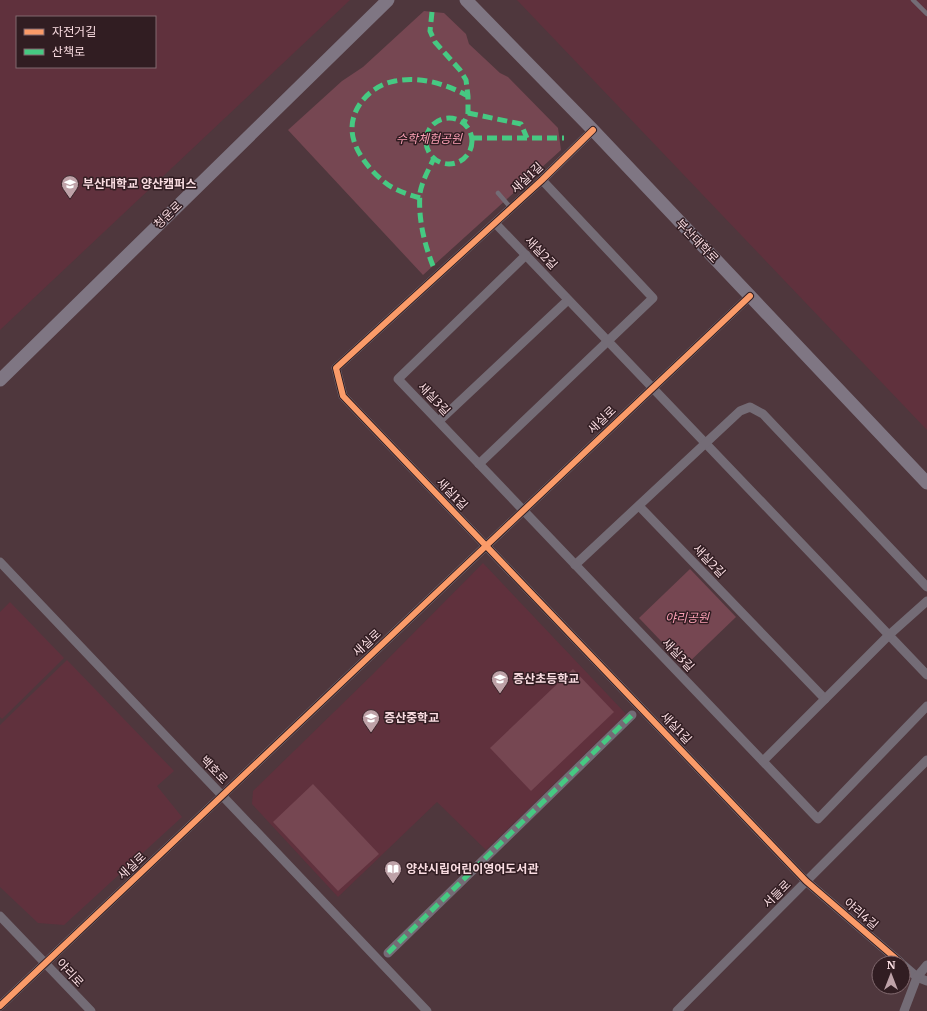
<svg xmlns="http://www.w3.org/2000/svg" width="927" height="1011" viewBox="0 0 927 1011" font-family="Merriweather,'Noto Sans KR',serif">
<style>
.built{fill:#60313d;fill-rule:evenodd}
.green{fill:#764752}
.lines{fill:none;stroke-linecap:round;stroke-linejoin:round}
.lane{stroke:#746c76;stroke-width:4.5}
.street{stroke:#746c76;stroke-width:9}
.secondary{stroke:#7f7683;stroke-width:13}
.quiet{stroke:#46c982;stroke-width:5;stroke-dasharray:10 5;stroke-linecap:butt}
.cycleway-casing{stroke:#311d22;stroke-width:8}
.cycleway{stroke:#fa9b69;stroke-width:6}
.labels{text-anchor:middle;stroke-width:3;stroke-linejoin:round;paint-order:stroke}
.park-label{font-size:12px;font-style:italic;fill:#fa9fb4;stroke:#311d22}
.street-label{font-size:12px;fill:#f9dce1;stroke:#311d22}
.poi-label{font-size:12px;font-weight:bold;fill:#f9dce1;stroke:#311d22;text-anchor:start}
</style>
<rect width="100%" height="100%" fill="#4f373d"/>
<!-- built -->
<g class="built">
<path d="M 0,0 L 350,0 L 0,330 ZM 17,17 L 155,17 L 155,67 L 17,67 Z"/>
<path d="M 517,0 L 927,0 L 927,430 Z"/>
<path d="M 483,563 L 626,714 L 486,850 L 437,802 L 338,897 L 252,804 L 253,791 L 373,674 Z"/>
<path d="M 10,602 L 64,658 L 2,719 L 0,717 L 0,612 Z"/>
<path d="M 67,660 L 174,771 L 157,786 L 182,817 L 64,925 L 38,923 L 0,887 L 0,725 Z"/>
</g>
<!-- green -->
<g class="green">
<path d="M 424,11 L 444,13 L 466,34 L 469,44 L 500,73 L 508,77 L 558,128 L 561,150 L 423,275 L 288,130 L 342,81 L 363,67 Z"/>
<path d="M 690,569 L 736,617 L 685,666 L 639,618 Z"/>
<path d="M 573,669 L 614,712 L 531,791 L 490,748 Z"/>
<path d="M 313,784 L 379,854 L 338,891 L 273,822 Z"/>
</g>
<g class="lines">
<!-- lane -->
<g class="lane">
<path d="M 913,0 L 927,14"/>
<path d="M 498,193 L 511,208"/>
</g>
<!-- street -->
<g class="street">
<path d="M 593,130 L 542,180 L 336,368 L 343,396 L 806,881 L 901,963"/>
<path d="M 495,223 L 927,675"/>
<path d="M 526,255 L 398,379 L 818,819 L 927,706"/>
<path d="M 439,421 L 568,300"/>
<path d="M 479,464 L 653,298 L 542,180"/>
<path d="M 639,506 L 825,699"/>
<path d="M 0,562 L 427,1011"/>
<path d="M 575,565 L 740,411 L 750,407 L 763,414 L 927,587"/>
<path d="M 763,761 L 889,635 L 927,601"/>
<path d="M 0,916 L 91,1011"/>
<path d="M 388,953 L 632,715"/>
<path d="M 903,965 L 917,977 L 927,981"/>
<path d="M 0,1006 L 750,296"/>
<path d="M 677,1011 L 927,760"/>
<path d="M 904,1011 L 917,977 L 927,965"/>
</g>
<!-- secondary -->
<g class="secondary">
<path d="M 466,0 L 593,130 L 927,483"/>
<path d="M 0,380 L 388,0"/>
</g>
<!-- quiet -->
<g class="quiet">
<path d="M 432,12 L 430,31 L 435,42 L 460,70 L 466,80 L 468,96 L 468,113 L 464,123"/>
<path d="M 468,113 L 521,124 L 527,138"/>
<circle cx="449" cy="141" r="23"/>
<path d="M 472,138 L 564,138"/>
<path d="M 420,198 C 407,194 393,190 382,180 C 371,171 358,155 354,141 C 345,113 368,86 395,81 C 421,76 446,84 468,96"/>
<path d="M 433,266 C 424,243 418,218 420,193 C 422,181 429,169 434,158"/>
<path d="M 388,953 L 632,715"/>
</g>
<!-- cycleway casing -->
<g class="cycleway-casing">
<g id="cycleway">
<path d="M 593,130 L 542,180 L 336,368 L 343,396 L 806,881 L 901,963"/>
<path d="M 0,1006 L 750,296"/>
</g>
</g>
<!-- cycleway -->
<use href="#cycleway" class="cycleway"/>
</g>
<!-- icons -->
<defs>
<g id="school-pin" transform="scale(0.9)"><path d="M0 17L-7.5 6A9.5 9.5 0 1 1 7.5 6Z" fill="#bea2a8" stroke="#311d22"/><path d="M0-5L7-2L0 1L-7-2ZM-4 1L0 2.5L4 1V4Q0 6-4 4Z" fill="#fff"/></g>
<g id="library-pin" transform="scale(0.9)"><path d="M0 17L-7.5 6A9.5 9.5 0 1 1 7.5 6Z" fill="#bea2a8" stroke="#311d22"/><path d="M-6-4Q-3-5.5-.7-3.5V5Q-3 3-6 4ZM6-4Q3-5.5 .7-3.5V5Q3 3 6 4Z" fill="#fff"/></g>
</defs>
<g fill-rule="evenodd">
<use href="#school-pin" x="70" y="184"/>
<use href="#school-pin" x="500" y="679"/>
<use href="#school-pin" x="371" y="718"/>
<use href="#library-pin" x="393" y="869"/>
</g>
<g class="labels">
<!-- park labels -->
<g class="park-label">
<text x="429" y="143">수학체험공원</text>
<text x="687" y="622">야리공원</text>
</g>
<!-- street labels -->
<g class="street-label">
<text transform="translate(527 178) rotate(-43)" y="4">새실1길</text>
<text transform="translate(168 215) rotate(-44)" y="4">청운로</text>
<text transform="translate(697 241) rotate(46)" y="4">부산대학로</text>
<text transform="translate(541 253) rotate(46)" y="4">새실2길</text>
<text transform="translate(434 399) rotate(46)" y="4">새실3길</text>
<text transform="translate(602 420) rotate(-44)" y="4">새실로</text>
<text transform="translate(452 494) rotate(46)" y="4">새실1길</text>
<text transform="translate(709 561) rotate(46)" y="4">새실2길</text>
<text transform="translate(367 643) rotate(-43)" y="4">새실로</text>
<text transform="translate(678 655) rotate(46)" y="4">새실3길</text>
<text transform="translate(676 728) rotate(46)" y="4">새실1길</text>
<text transform="translate(214 770) rotate(46)" y="4">백호로</text>
<text transform="translate(132 866) rotate(-43)" y="4">새실로</text>
<text transform="translate(777 894) rotate(-45)" y="4">서들로</text>
<text transform="translate(861 914) rotate(41)" y="4">야리4길</text>
<text transform="translate(70 973) rotate(47)" y="4">야리로</text>
</g>
<!-- poi labels -->
<g class="poi-label">
<text x="83" y="188">부산대학교 양산캠퍼스</text>
<text x="513" y="683">증산초등학교</text>
<text x="384" y="722">증산중학교</text>
<text x="406" y="873">양산시립어린이영어도서관</text>
</g>
</g>
<!-- legend -->
<rect x="16" y="16" width="140" height="52" fill="#311d22" stroke="#81696e"/>
<rect x="24" y="29" width="20" height="6" fill="#fa9b69" stroke="#81696e"/>
<text x="52" y="36" font-size="12" fill="#f9dce1">자전거길</text>
<rect x="24" y="49" width="20" height="6" fill="#46c982" stroke="#81696e"/>
<text x="52" y="56" font-size="12" fill="#f9dce1">산책로</text>
<!-- north arrow -->
<g transform="translate(891 975)"><circle r="19" fill="#311d22" stroke="#81696e"/>
<path d="M0-3L7 15L0 10L-7 15Z" fill="#bea2a8"/>
<text y="-6" font-size="11" font-weight="bold" text-anchor="middle" fill="#f9dce1">N</text>
</g>
</svg>
